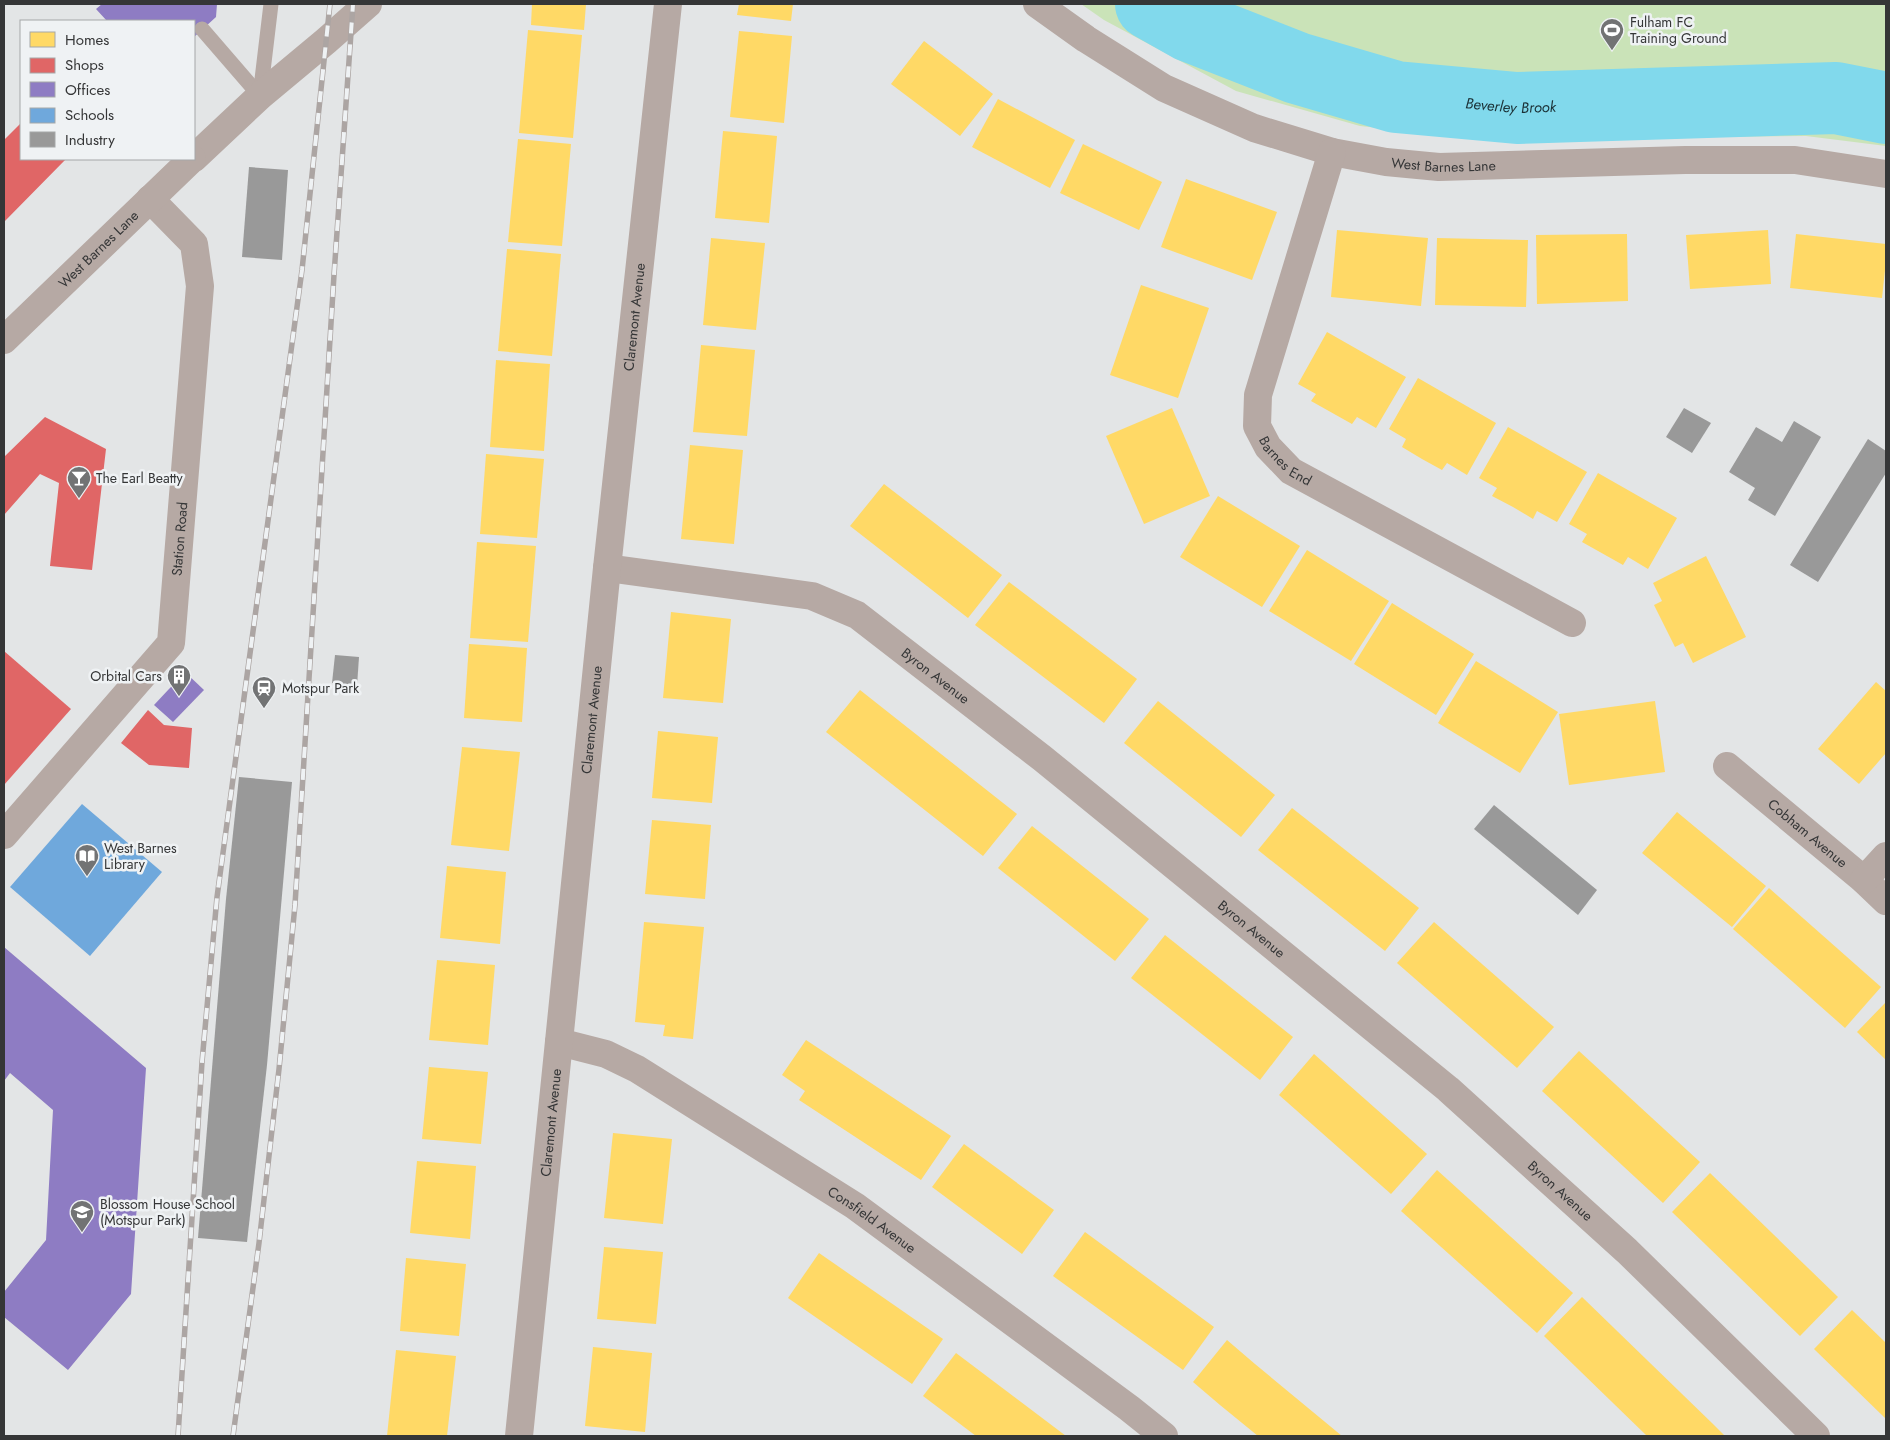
<svg xmlns="http://www.w3.org/2000/svg" width="1890" height="1440" viewBox="0 0 1890 1440" font-family="Jost,sans-serif">
<style>
.green{fill:#cae3b8}
.homes{fill:#ffd966}
.shops{fill:#e06666}
.offices{fill:#8e7cc3}
.schools{fill:#6fa8dc}
.industry{fill:#999}
.lines{fill:none;stroke-linecap:round;stroke-linejoin:round}
.river{stroke:#81d9ec;stroke-width:72}
.service{stroke:#b6a9a4;stroke-width:15}
.minor{stroke:#b6a9a4;stroke-width:28}
.tertiary{stroke:#b6a9a4;stroke-width:28}
.rail-casing{stroke:#aca5a3;stroke-width:5.5}
.rail{stroke:#eff2f4;stroke-width:4;stroke-dasharray:11;stroke-linecap:butt}
.labels{text-anchor:middle;stroke-width:5;stroke-linejoin:round;paint-order:stroke}
.poi-label{font-size:14px;fill:#353637;stroke:#eff2f4;text-anchor:start}
.street-label{font-size:14px;fill:#353637;stroke:#eff2f4}
.water-label{font-size:15px;font-style:italic;fill:#1b3136;stroke:#eff2f4}
</style>
<rect width="100%" height="100%" fill="#e3e5e6"/>
<!-- green -->
<path class="green" d="M 1081,4 L 1886,4 L 1886,146 L 1806,136 L 1481,139 L 1360,126 L 1236,91 L 1104,20 Z"/>
<!-- homes -->
<g class="homes">
<path d="M 532,4 L 586,4 L 584,30 L 531,25 Z"/>
<path d="M 739,4 L 793,4 L 791,21 L 737,15 Z"/>
<path d="M 528,30 L 582,35 L 573,138 L 519,133 Z"/>
<path d="M 739,31 L 792,36 L 784,123 L 730,117 Z"/>
<path d="M 924,41 L 993,94 L 960,136 L 891,84 Z"/>
<path d="M 998,99 L 1075,140 L 1050,188 L 972,147 Z"/>
<path d="M 723,131 L 777,136 L 769,223 L 715,218 Z"/>
<path d="M 518,139 L 571,144 L 562,246 L 508,242 Z"/>
<path d="M 1083,144 L 1162,182 L 1139,230 L 1060,193 Z"/>
<path d="M 1186,179 L 1277,212 L 1252,280 L 1161,247 Z"/>
<path d="M 1337,230 L 1428,238 L 1421,306 L 1331,297 Z"/>
<path d="M 1768,230 L 1771,284 L 1690,289 L 1686,235 Z"/>
<path d="M 1627,234 L 1628,301 L 1537,304 L 1536,235 Z"/>
<path d="M 1796,234 L 1886,244 L 1886,261 L 1882,298 L 1790,288 Z"/>
<path d="M 711,238 L 765,243 L 756,330 L 703,325 Z"/>
<path d="M 1437,238 L 1528,240 L 1526,307 L 1435,305 Z"/>
<path d="M 507,249 L 561,254 L 552,356 L 498,351 Z"/>
<path d="M 1141,285 L 1209,308 L 1178,398 L 1110,375 Z"/>
<path d="M 1327,332 L 1406,377 L 1376,428 L 1357,417 L 1352,424 L 1311,401 L 1316,394 L 1298,384 Z"/>
<path d="M 701,345 L 755,350 L 747,436 L 693,432 Z"/>
<path d="M 496,360 L 550,364 L 544,451 L 490,447 Z"/>
<path d="M 1418,378 L 1496,423 L 1467,475 L 1447,463 L 1442,470 L 1422,459 L 1402,447 L 1406,439 L 1389,429 Z"/>
<path d="M 1172,408 L 1210,496 L 1144,524 L 1106,436 Z"/>
<path d="M 1508,427 L 1587,472 L 1557,522 L 1537,511 L 1533,519 L 1513,507 L 1492,496 L 1497,488 L 1479,478 Z"/>
<path d="M 690,445 L 743,450 L 734,544 L 681,539 Z"/>
<path d="M 486,454 L 544,459 L 537,538 L 480,534 Z"/>
<path d="M 1598,473 L 1677,518 L 1648,569 L 1628,557 L 1623,565 L 1582,542 L 1587,534 L 1569,524 Z"/>
<path d="M 884,484 L 1002,575 L 968,618 L 850,526 Z"/>
<path d="M 1218,496 L 1300,546 L 1262,607 L 1180,557 Z"/>
<path d="M 477,542 L 536,546 L 528,642 L 470,638 Z"/>
<path d="M 1307,550 L 1389,601 L 1351,661 L 1269,611 Z"/>
<path d="M 1706,556 L 1746,637 L 1693,663 L 1683,643 L 1675,647 L 1654,605 L 1662,601 L 1653,583 Z"/>
<path d="M 1009,582 L 1137,679 L 1104,723 L 975,625 Z"/>
<path d="M 1392,603 L 1474,654 L 1436,715 L 1354,664 Z"/>
<path d="M 671,612 L 731,619 L 723,703 L 663,698 Z"/>
<path d="M 469,644 L 527,648 L 522,722 L 464,718 Z"/>
<path d="M 1476,661 L 1558,712 L 1520,773 L 1438,723 Z"/>
<path d="M 1876,682 L 1886,691 L 1886,753 L 1859,784 L 1818,749 Z"/>
<path d="M 860,690 L 1017,814 L 983,856 L 826,732 Z"/>
<path d="M 1158,701 L 1275,795 L 1241,837 L 1124,743 Z"/>
<path d="M 1655,701 L 1665,772 L 1569,785 L 1559,714 Z"/>
<path d="M 658,731 L 718,737 L 712,803 L 652,798 Z"/>
<path d="M 462,747 L 520,752 L 509,851 L 451,845 Z"/>
<path d="M 1292,808 L 1419,908 L 1385,951 L 1258,850 Z"/>
<path d="M 1677,812 L 1766,886 L 1732,927 L 1642,853 Z"/>
<path d="M 652,820 L 711,825 L 705,899 L 645,894 Z"/>
<path d="M 1032,826 L 1149,919 L 1115,961 L 998,868 Z"/>
<path d="M 447,866 L 506,872 L 500,944 L 440,938 Z"/>
<path d="M 1769,888 L 1881,987 L 1845,1028 L 1733,929 Z"/>
<path d="M 644,922 L 704,927 L 693,1039 L 663,1036 L 665,1025 L 635,1022 Z"/>
<path d="M 1434,922 L 1554,1027 L 1517,1068 L 1397,963 Z"/>
<path d="M 1165,935 L 1293,1037 L 1260,1080 L 1131,978 Z"/>
<path d="M 437,960 L 495,965 L 488,1045 L 429,1040 Z"/>
<path d="M 1886,1002 L 1886,1060 L 1857,1032 Z"/>
<path d="M 806,1040 L 951,1136 L 921,1180 L 799,1100 L 805,1091 L 782,1075 Z"/>
<path d="M 1579,1051 L 1700,1162 L 1663,1203 L 1542,1091 Z"/>
<path d="M 1314,1054 L 1427,1154 L 1391,1194 L 1279,1095 Z"/>
<path d="M 429,1067 L 488,1072 L 481,1144 L 422,1139 Z"/>
<path d="M 613,1133 L 672,1139 L 663,1224 L 604,1218 Z"/>
<path d="M 964,1144 L 1054,1210 L 1022,1254 L 932,1187 Z"/>
<path d="M 417,1161 L 476,1166 L 470,1239 L 410,1233 Z"/>
<path d="M 1437,1170 L 1573,1293 L 1537,1333 L 1401,1211 Z"/>
<path d="M 1710,1173 L 1838,1297 L 1800,1336 L 1672,1212 Z"/>
<path d="M 1085,1232 L 1214,1327 L 1183,1370 L 1053,1276 Z"/>
<path d="M 604,1247 L 663,1252 L 656,1324 L 597,1319 Z"/>
<path d="M 819,1253 L 943,1339 L 912,1384 L 788,1298 Z"/>
<path d="M 406,1258 L 466,1264 L 459,1336 L 400,1331 Z"/>
<path d="M 1582,1297 L 1713,1424 L 1725,1436 L 1647,1436 L 1544,1336 Z"/>
<path d="M 1852,1310 L 1886,1343 L 1886,1419 L 1814,1349 Z"/>
<path d="M 1227,1340 L 1255,1364 L 1342,1436 L 1258,1436 L 1220,1405 L 1193,1382 Z"/>
<path d="M 593,1347 L 652,1353 L 645,1432 L 585,1426 Z"/>
<path d="M 396,1350 L 456,1356 L 447,1436 L 387,1436 Z"/>
<path d="M 956,1353 L 1025,1405 L 1066,1436 L 976,1436 L 923,1396 Z"/>
</g>
<!-- shops -->
<g class="shops">
<path d="M 21,123 L 21,159 L 66,159 L 4,222 L 4,140 Z"/>
<path d="M 45,417 L 106,449 L 92,570 L 50,566 L 59,483 L 40,474 L 4,515 L 4,457 Z"/>
<path d="M 4,651 L 71,709 L 4,785 Z"/>
<path d="M 148,710 L 164,725 L 192,728 L 189,768 L 149,765 L 121,743 Z"/>
</g>
<!-- offices -->
<g class="offices">
<path d="M 102,4 L 217,4 L 216,17 L 194,37 L 194,21 L 107,21 L 96,9 Z"/>
<path d="M 185,672 L 204,690 L 173,722 L 154,705 Z"/>
<path d="M 4,947 L 146,1068 L 131,1294 L 68,1370 L 4,1317 L 4,1292 L 46,1240 L 53,1110 L 10,1073 L 4,1081 Z"/>
</g>
<!-- schools -->
<path class="schools" d="M 82,804 L 162,872 L 90,956 L 10,887 Z"/>
<!-- industry -->
<g class="industry">
<path d="M 249,167 L 288,170 L 282,260 L 242,257 Z"/>
<path d="M 1684,408 L 1711,423 L 1692,453 L 1666,437 Z"/>
<path d="M 1794,421 L 1821,437 L 1775,516 L 1748,500 L 1755,488 L 1729,472 L 1756,427 L 1782,442 Z"/>
<path d="M 1868,439 L 1886,451 L 1886,473 L 1818,582 L 1790,565 Z"/>
<path d="M 335,655 L 359,657 L 357,686 L 332,683 Z"/>
<path d="M 239,777 L 292,782 L 267,1065 L 247,1242 L 198,1238 L 226,899 Z"/>
<path d="M 1494,805 L 1597,890 L 1578,915 L 1474,829 Z"/>
</g>
<g class="lines">
<!-- river -->
<path class="river" id="s1" d="M 1151,4 L 1190,26 L 1297,68 L 1396,97 L 1517,108 L 1836,98 L 1886,108"/>
<!-- service -->
<g class="service">
<path d="M 202,29 L 260,96"/>
<path d="M 260,96 L 271,4"/>
</g>
<!-- minor -->
<g class="minor">
<path id="s2" d="M 1037,4 L 1086,39 L 1164,88 L 1254,128 L 1332,152 L 1386,162 L 1439,167 L 1685,160 L 1795,160 L 1886,174"/>
<path id="s3" d="M 1332,152 L 1258,395 L 1257,426 L 1268,447 L 1291,471 L 1572,623"/>
<path id="s4" d="M 607,568 L 812,596 L 857,615 L 1042,758 L 1448,1089 L 1627,1251 L 1816,1436"/>
<path id="s5" d="M 1727,766 L 1864,880 L 1886,901"/>
<path id="s6" d="M 4,835 L 171,643 L 200,286 L 194,244 L 150,199"/>
<path d="M 1864,880 L 1886,856"/>
<path id="s7" d="M 559,1042 L 606,1054 L 637,1069 L 855,1206 L 1129,1408 L 1164,1436"/>
</g>
<!-- tertiary -->
<g class="tertiary">
<path d="M 194,158 L 260,96 L 326,41 L 368,4"/>
<path id="s8" d="M 4,340 L 192,159"/>
<path id="s9" d="M 519,1436 L 607,568 L 668,4"/>
</g>
<!-- rail casing -->
<g class="rail-casing">
<g id="rail">
<path d="M 178,1436 L 202,1062 L 217,897 L 302,270 L 330,4"/>
<path d="M 233,1436 L 259,1243 L 279,1069 L 295,905 L 334,275 L 353,4"/>
</g>
</g>
<!-- rail -->
<use href="#rail" class="rail"/>
</g>
<!-- icons -->
<defs>
<g id="stadium-pin" transform="scale(1.25)"><path d="M0 17L-7.5 6A9.5 9.5 0 1 1 7.5 6Z" fill="#727374" stroke="#eff2f4"/><path d="M0-5a6.5 5 0 1 0 0 10a6.5 5 0 1 0 0-10ZM-3.5-1.8h7v3.6h-7Z" fill="#fff"/></g>
<g id="bar-pin" transform="scale(1.25)"><path d="M0 17L-7.5 6A9.5 9.5 0 1 1 7.5 6Z" fill="#727374" stroke="#eff2f4"/><path d="M-6-5H6L.8 .8V4.5H3.5V6h-7V4.5H-.8V.8Z" fill="#fff"/></g>
<g id="building-pin" transform="scale(1.25)"><path d="M0 17L-7.5 6A9.5 9.5 0 1 1 7.5 6Z" fill="#727374" stroke="#eff2f4"/><path d="M-4-6H4V6H1V3H-1V6H-4ZM-2.5-4.3h1.7v1.8h-1.7ZM.8-4.3h1.7v1.8H.8ZM-2.5-1h1.7V.8h-1.7ZM.8-1h1.7V.8H.8Z" fill="#fff"/></g>
<g id="station-pin" transform="scale(1.25)"><path d="M0 17L-7.5 6A9.5 9.5 0 1 1 7.5 6Z" fill="#727374" stroke="#eff2f4"/><path d="M-3-6H3Q5-6 5-4V2Q5 4 3 4L4.5 6H3L1.5 4h-3L-3 6H-4.5L-3 4Q-5 4-5 2V-4Q-5-6-3-6ZM-3.5-4v3h7v-3ZM-3.5 1v1.5H-2V1ZM2 1v1.5H3.5V1Z" fill="#fff"/></g>
<g id="library-pin" transform="scale(1.25)"><path d="M0 17L-7.5 6A9.5 9.5 0 1 1 7.5 6Z" fill="#727374" stroke="#eff2f4"/><path d="M-6-4Q-3-5.5-.7-3.5V5Q-3 3-6 4ZM6-4Q3-5.5 .7-3.5V5Q3 3 6 4Z" fill="#fff"/></g>
<g id="school-pin" transform="scale(1.25)"><path d="M0 17L-7.5 6A9.5 9.5 0 1 1 7.5 6Z" fill="#727374" stroke="#eff2f4"/><path d="M0-5L7-2L0 1L-7-2ZM-4 1L0 2.5L4 1V4Q0 6-4 4Z" fill="#fff"/></g>
</defs>
<g fill-rule="evenodd">
<use href="#stadium-pin" x="1612" y="30"/>
<use href="#bar-pin" x="79" y="478"/>
<use href="#building-pin" x="179" y="676"/>
<use href="#station-pin" x="264" y="688"/>
<use href="#library-pin" x="87" y="856"/>
<use href="#school-pin" x="82" y="1212"/>
</g>
<g class="labels">
<!-- poi labels -->
<g class="poi-label">
<text x="1630" y="27">Fulham FC<tspan x="1630" dy="16">Training Ground</tspan></text>
<text x="96" y="483">The Earl Beatty</text>
<text x="162" y="681" text-anchor="end">Orbital Cars</text>
<text x="282" y="693">Motspur Park</text>
<text x="104" y="853">West Barnes<tspan x="104" dy="16">Library</tspan></text>
<text x="100" y="1209">Blossom House School<tspan x="100" dy="16">(Motspur Park)</tspan></text>
</g>
<!-- street labels -->
<g class="street-label">
<text dy="5" stroke="none"><textPath href="#s2" startOffset="445">West Barnes Lane</textPath></text>
<text dy="5" stroke="none"><textPath href="#s8" startOffset="131">West Barnes Lane</textPath></text>
<text dy="5" stroke="none"><textPath href="#s9" startOffset="1125">Claremont Avenue</textPath></text>
<text dy="5" stroke="none"><textPath href="#s3" startOffset="331">Barnes End</textPath></text>
<text dy="5" stroke="none"><textPath href="#s6" startOffset="359">Station Road</textPath></text>
<text dy="5" stroke="none"><textPath href="#s4" startOffset="355">Byron Avenue</textPath></text>
<text dy="5" stroke="none"><textPath href="#s9" startOffset="720">Claremont Avenue</textPath></text>
<text dy="5" stroke="none"><textPath href="#s5" startOffset="105">Cobham Avenue</textPath></text>
<text dy="5" stroke="none"><textPath href="#s4" startOffset="760">Byron Avenue</textPath></text>
<text dy="5" stroke="none"><textPath href="#s9" startOffset="315">Claremont Avenue</textPath></text>
<text dy="5" stroke="none"><textPath href="#s4" startOffset="1165">Byron Avenue</textPath></text>
<text dy="5" stroke="none"><textPath href="#s7" startOffset="362">Consfield Avenue</textPath></text>
</g>
<!-- water labels -->
<g class="water-label">
<text dy="5" stroke="none"><textPath href="#s1" startOffset="378">Beverley Brook</textPath></text>
</g>
</g>
<!-- border -->
<rect width="1890" height="1440" fill="none" stroke="#353637" stroke-width="10"/>
<!-- legend -->
<rect x="20" y="20" width="175" height="140" fill="#eff2f4" stroke="#a5a7a8"/>
<rect x="30" y="32" width="25" height="15" fill="#ffd966" stroke="#a5a7a8"/>
<text x="65" y="45" font-size="15" fill="#353637">Homes</text>
<rect x="30" y="58" width="25" height="15" fill="#e06666" stroke="#a5a7a8"/>
<text x="65" y="70" font-size="15" fill="#353637">Shops</text>
<rect x="30" y="82" width="25" height="15" fill="#8e7cc3" stroke="#a5a7a8"/>
<text x="65" y="95" font-size="15" fill="#353637">Offices</text>
<rect x="30" y="108" width="25" height="15" fill="#6fa8dc" stroke="#a5a7a8"/>
<text x="65" y="120" font-size="15" fill="#353637">Schools</text>
<rect x="30" y="132" width="25" height="15" fill="#999999" stroke="#a5a7a8"/>
<text x="65" y="145" font-size="15" fill="#353637">Industry</text>
</svg>
